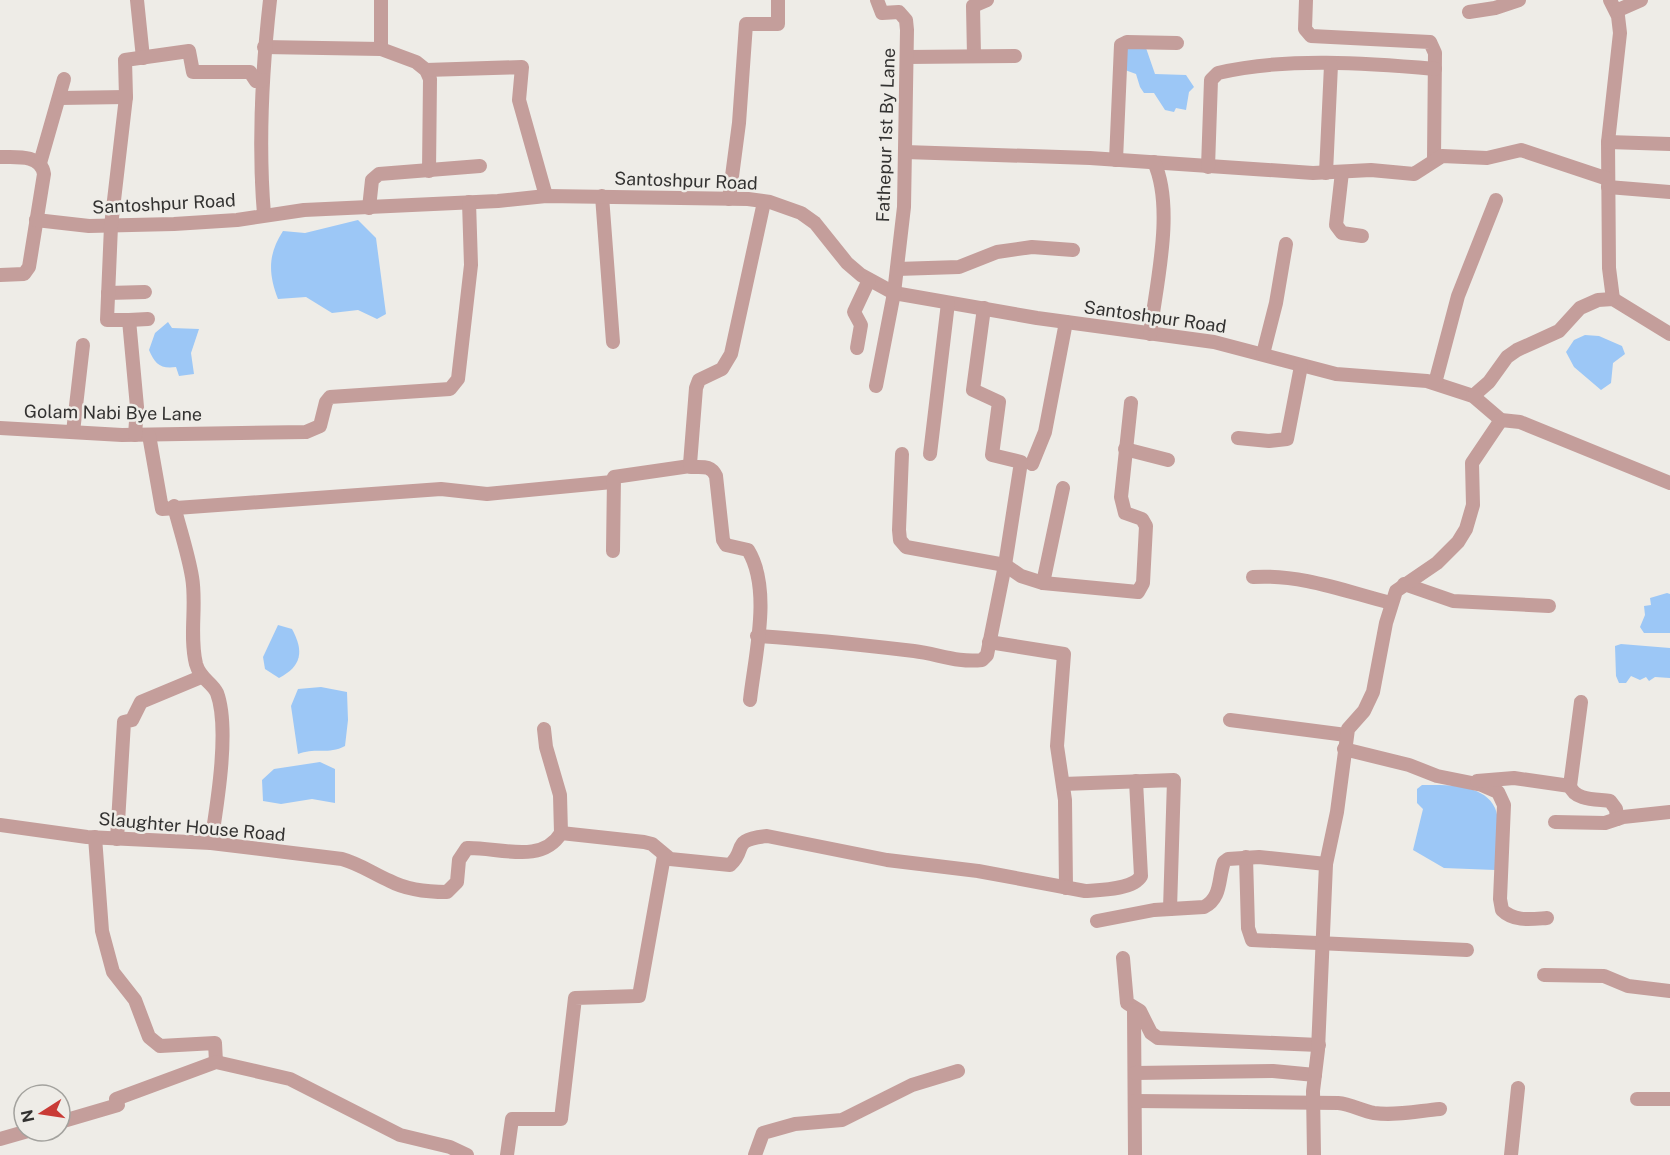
<svg xmlns="http://www.w3.org/2000/svg" width="1670" height="1155" viewBox="0 0 1670 1155" font-family="'Public Sans',sans-serif">
<style>
.water{fill:#9cc7f6}
.lines{fill:none;stroke-linecap:round;stroke-linejoin:round}
.minor{stroke:#c49e9b;stroke-width:14}
.labels{text-anchor:middle;stroke-width:5;stroke-linejoin:round;paint-order:stroke}
.street-label{font-size:18px;fill:#333231;stroke:#eeece7}
</style>
<rect width="100%" height="100%" fill="#eeece7"/>
<!-- water -->
<g class="water">
<path d="M 1129,46 L 1146,48 L 1155,74 L 1186,75 L 1194,87 L 1189,92 L 1186,110 L 1176,108 L 1174,112 L 1165,110 L 1154,93 L 1144,93 L 1140,87 L 1136,74 L 1125,70 L 1124,51 Z"/>
<path d="M 358,220 L 376,238 L 386,314 L 377,319 L 358,310 L 332,313 L 306,297 L 278,299 C 268,273 268,254 283,231 L 305,233 Z"/>
<path d="M 168,322 L 172,328 L 199,329 L 191,353 L 194,374 L 179,376 L 176,367 C 160,369 155,364 149,350 L 155,333 Z"/>
<path d="M 1585,335 L 1599,336 L 1622,346 L 1625,354 L 1613,363 L 1611,383 L 1601,390 L 1574,367 L 1566,352 L 1574,340 Z"/>
<path d="M 1667,593 L 1670,594 L 1670,633 L 1644,633 L 1640,627 L 1645,615 L 1644,606 L 1651,605 L 1650,598 Z"/>
<path d="M 278,625 L 292,629 C 304,651 302,666 279,678 L 265,669 L 263,657 Z"/>
<path d="M 1621,644 L 1670,648 L 1670,678 L 1655,677 L 1649,681 L 1646,677 L 1640,680 L 1631,676 L 1626,683 L 1619,683 L 1616,676 L 1615,646 Z"/>
<path d="M 321,687 L 347,692 L 348,720 L 345,746 C 328,755 316,747 298,754 L 291,706 L 298,689 Z"/>
<path d="M 320,762 L 335,769 L 335,803 L 312,799 L 281,804 L 263,801 L 262,780 L 274,769 Z"/>
<path d="M 1422,785 C 1444,785 1484,783 1495,808 C 1502,825 1496,852 1495,870 L 1444,868 L 1413,850 L 1423,809 L 1417,803 L 1417,789 Z"/>
</g>
<g class="lines">
<!-- minor -->
<g class="minor">
<path d="M 137,0 L 143,58"/>
<path d="M 381,0 L 381,49"/>
<path d="M 1306,0 L 1305,29 L 1311,36 L 1430,42 L 1435,53 L 1434,159"/>
<path d="M 1610,0 L 1618,16 L 1620,33 L 1608,142 L 1609,268 L 1613,299"/>
<path d="M 1616,11 L 1641,0"/>
<path d="M 1469,12 L 1495,8 L 1519,0"/>
<path d="M 264,47 L 381,49 L 416,62 L 426,70 L 430,79 L 429,171"/>
<path d="M 974,56 L 973,6 L 987,0"/>
<path d="M 907,57 L 1015,56"/>
<path d="M 426,70 L 522,67 L 519,100 L 546,196"/>
<path d="M 60,98 L 126,97"/>
<path d="M 1608,142 L 1670,144"/>
<path d="M 905,152 L 1090,158 L 1313,173 L 1371,170 L 1414,174 L 1442,156 L 1487,158 L 1521,150 L 1608,179"/>
<path d="M 0,157 C 16,157 41,154 44,174 L 29,267 L 24,274 L 0,275"/>
<path d="M 1116,160 L 1121,45 L 1127,42 L 1177,43"/>
<path d="M 40,163 L 64,79"/>
<path d="M 1208,167 L 1211,80 L 1218,73 C 1284,57 1368,63 1435,69"/>
<path d="M 1342,172 L 1336,225 L 1342,233 L 1362,236"/>
<path d="M 1326,173 L 1331,65"/>
<path d="M 1608,187 L 1670,192"/>
<path d="M 602,196 L 613,342"/>
<path d="M 729,199 L 739,123 L 746,24 L 778,24 L 778,0"/>
<path d="M 369,208 L 372,180 L 379,174 L 480,166"/>
<path d="M 264,214 C 258,143 262,71 270,0"/>
<path d="M 36,220 L 89,226 L 174,224 L 237,220 L 304,210 L 498,201 L 546,196 L 748,199 L 770,202 L 801,213 L 815,223 L 847,263 L 861,275 L 894,293 L 1037,318 L 1214,342 L 1336,374 L 1427,381 L 1473,396 L 1501,420 L 1520,422 L 1670,483"/>
<path d="M 897,269 L 959,267 L 997,252 L 1032,247 L 1073,250"/>
<path d="M 108,293 L 145,292"/>
<path d="M 129,320 L 148,319"/>
<path d="M 1150,334 C 1156,285 1175,208 1154,162"/>
<path d="M 857,348 L 861,325 L 854,312 L 869,280"/>
<path d="M 1263,354 L 1276,303 L 1286,244"/>
<path d="M 1435,383 L 1458,296 L 1496,200"/>
<path d="M 876,386 L 894,293 L 904,207 L 907,30 L 906,20 L 899,12 L 882,13 L 877,0"/>
<path d="M 1473,396 L 1489,382 L 1507,357 L 1517,350 L 1559,331 L 1580,308 L 1598,300 L 1613,299 L 1670,334"/>
<path d="M 0,428 L 122,435 L 306,432 L 320,426 L 326,402 L 330,397 L 450,389 L 458,379 L 471,265 L 469,202"/>
<path d="M 73,432 L 83,345"/>
<path d="M 135,435 L 137,407 L 129,320 L 107,320 L 111,226 L 126,97 L 125,60 L 189,51 L 193,72 L 250,72 L 256,81 L 263,80"/>
<path d="M 149,435 L 162,509 L 441,489 L 487,494 L 612,482"/>
<path d="M 1238,438 L 1269,441 L 1287,439 L 1301,366"/>
<path d="M 1125,449 L 1168,460"/>
<path d="M 902,454 L 899,530 L 900,540 L 906,547 L 1005,565 L 1021,576 L 1043,583 L 1138,592 L 1143,583 L 1146,526 L 1142,519 L 1125,513 L 1121,497 L 1131,403"/>
<path d="M 930,454 L 948,303"/>
<path d="M 1032,464 L 1045,432 L 1066,322"/>
<path d="M 174,506 C 180,530 188,553 192,577 C 197,605 189,635 196,664 C 200,679 212,682 217,693 C 230,728 217,805 211,843"/>
<path d="M 613,551 L 614,477 L 690,466"/>
<path d="M 1253,577 C 1302,574 1344,591 1391,603"/>
<path d="M 1043,583 L 1063,488"/>
<path d="M 1404,584 L 1453,601 L 1549,606"/>
<path d="M 757,636 C 809,639 862,645 914,651 C 938,654 958,663 982,660 L 987,655 L 1005,565 L 1021,462 L 992,455 L 999,402 L 973,390 L 984,308"/>
<path d="M 989,642 L 1064,654 L 1057,746 L 1065,800 L 1066,888"/>
<path d="M 750,700 C 755,655 772,589 748,550 L 726,545 L 723,540 L 716,476 C 711,465 703,467 691,467 L 690,464 L 696,388 L 699,380 L 722,369 L 731,354 L 764,202"/>
<path d="M 1581,702 L 1570,786 C 1575,801 1597,799 1610,801 L 1616,809 L 1617,819"/>
<path d="M 1230,720 L 1346,735"/>
<path d="M 1344,749 L 1409,765 L 1437,776 L 1482,785 L 1498,792 L 1504,805 L 1500,899 L 1502,910 C 1514,922 1532,919 1547,918"/>
<path d="M 1477,781 L 1514,778 L 1570,786"/>
<path d="M 1063,784 L 1174,780 L 1170,909"/>
<path d="M 1555,822 L 1605,823 L 1623,817 L 1670,812"/>
<path d="M 0,825 L 87,837 L 211,843 L 342,859 C 360,864 374,874 390,881 C 407,890 428,892 447,892 L 457,882 L 459,860 L 467,848 C 498,847 542,865 561,833 L 560,795 L 546,747 L 544,729"/>
<path d="M 561,833 L 644,842 L 652,844 L 670,859 L 730,865 C 748,849 729,840 767,836 L 887,860 L 978,871 L 1085,891 C 1099,890 1133,890 1141,876 L 1136,781"/>
<path d="M 95,837 L 102,931 L 113,972 L 135,1000 L 149,1037 L 160,1046 L 215,1043 L 216,1062"/>
<path d="M 117,839 L 124,722 L 132,720 L 141,702 L 201,677"/>
<path d="M 1246,857 L 1248,928 L 1252,940 L 1467,950"/>
<path d="M 1097,921 L 1154,910 L 1204,907 C 1222,898 1218,878 1224,862 L 1228,859 L 1259,857 L 1326,864"/>
<path d="M 1123,958 L 1127,1003 L 1140,1011 L 1151,1033 L 1158,1038 L 1319,1045"/>
<path d="M 1544,975 L 1604,976 L 1628,986 L 1670,991"/>
<path d="M 1134,1010 L 1135,1155"/>
<path d="M 1135,1073 L 1273,1071 L 1315,1075"/>
<path d="M 116,1099 L 216,1062 L 290,1079 L 400,1135 L 450,1147 L 467,1155"/>
<path d="M 1637,1099 L 1670,1099"/>
<path d="M 1135,1101 L 1338,1103 C 1351,1104 1362,1111 1374,1113 C 1395,1116 1418,1111 1440,1109"/>
<path d="M 60,1122 L 118,1105"/>
<path d="M 0,1139 L 28,1131"/>
<path d="M 507,1155 L 512,1119 L 561,1119 L 575,998 L 639,996 L 664,856"/>
<path d="M 755,1155 L 763,1133 L 795,1124 L 842,1120 L 912,1085 L 958,1071"/>
<path d="M 1314,1155 L 1313,1091 L 1318,1050 L 1326,864 L 1337,812 L 1348,729 L 1364,711 L 1373,692 L 1386,623 L 1396,591 L 1437,563 L 1458,542 L 1466,529 L 1473,505 L 1472,463 L 1501,420"/>
<path d="M 1511,1155 L 1518,1088"/>
</g>
</g>
<g class="labels">
<!-- street labels -->
<g class="street-label">
<text transform="translate(886 135) rotate(-88)" y="6">Fathepur 1st By Lane</text>
<text transform="translate(686 181) rotate(2)" y="6">Santoshpur Road</text>
<text transform="translate(164 204) rotate(-3)" y="6">Santoshpur Road</text>
<text transform="translate(1155 317) rotate(8)" y="6">Santoshpur Road</text>
<text transform="translate(113 413) rotate(1)" y="6">Golam Nabi Bye Lane</text>
<text transform="translate(192 827) rotate(5)" y="6">Slaughter House Road</text>
</g>
</g>
<!-- north arrow -->
<g transform="translate(42 1113) rotate(258)"><circle r="28" fill="#eeece7" stroke="#a3a29e" stroke-width="1.5"/>
<path d="M0-4.5L10 22L0 15L-10 22Z" fill="#c93b36"/>
<text y="-9" font-size="16" font-weight="bold" text-anchor="middle" fill="#333231">N</text>
</g>
</svg>
